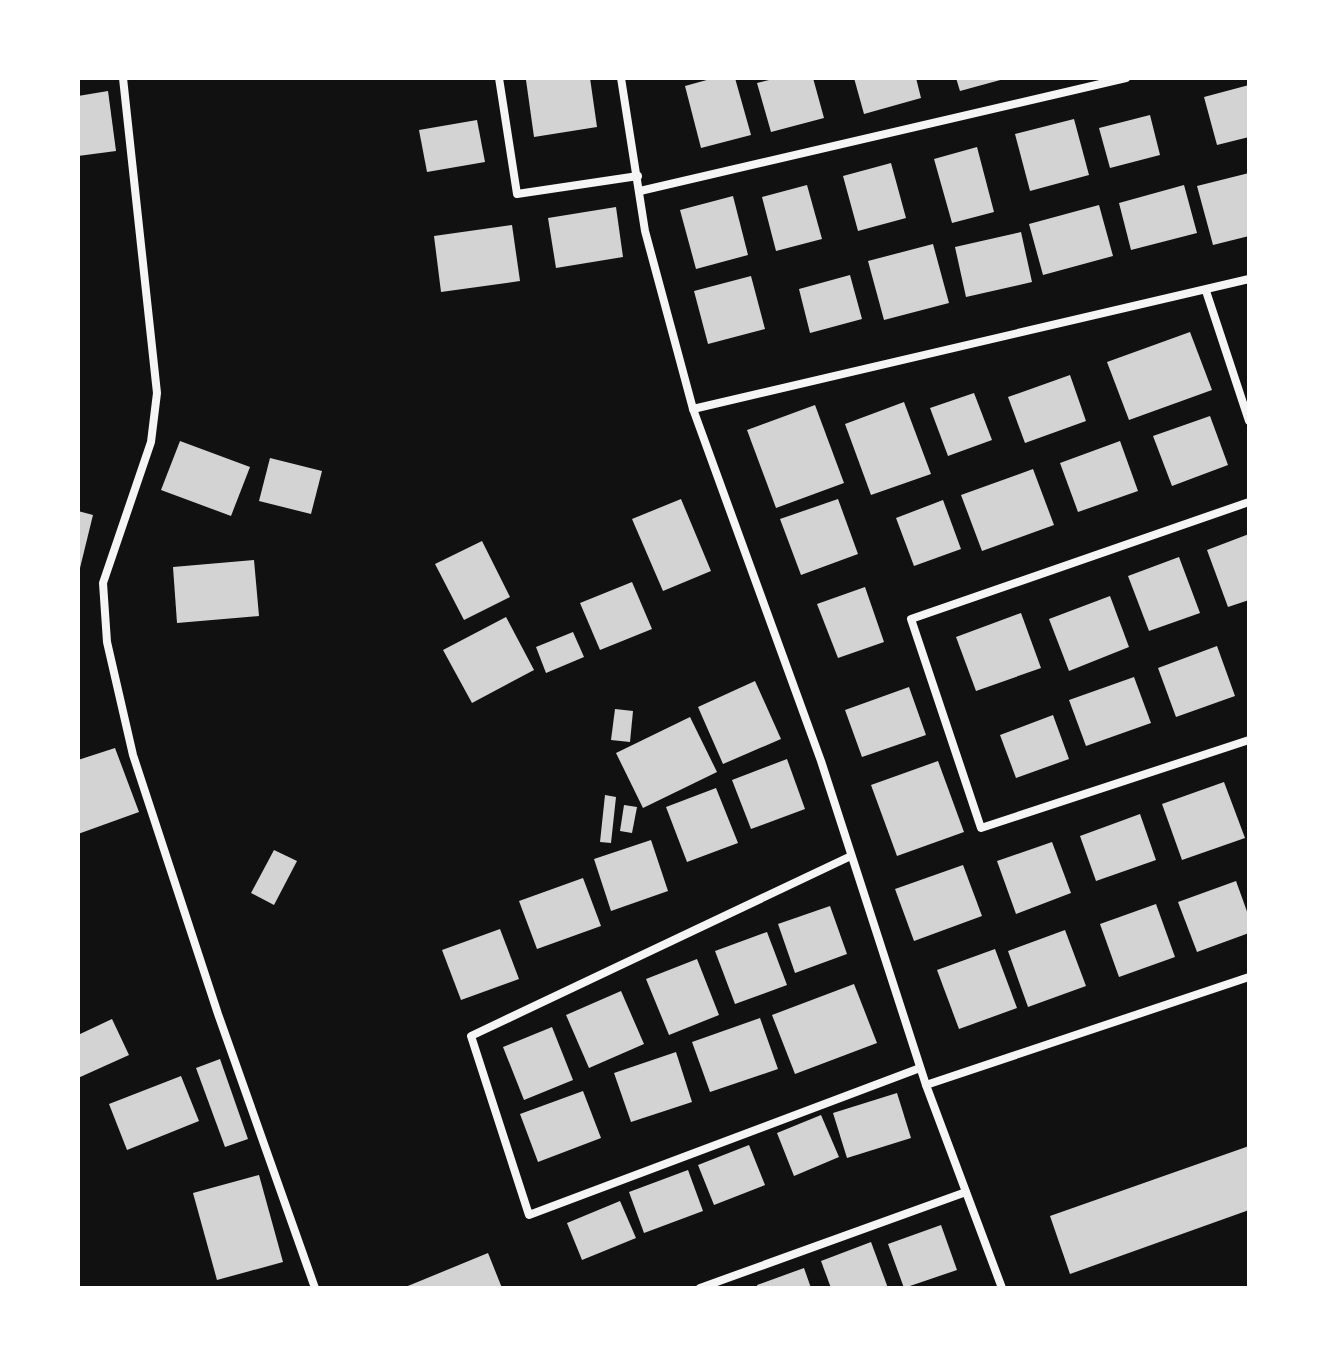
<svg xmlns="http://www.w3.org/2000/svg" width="1327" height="1366" viewBox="0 0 1327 1366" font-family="Quicksand,sans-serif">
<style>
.building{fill:#d3d3d3}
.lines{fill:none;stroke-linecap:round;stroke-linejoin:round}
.minor{stroke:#f5f5f5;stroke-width:8}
</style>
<rect width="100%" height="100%" fill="#111"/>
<!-- building -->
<g class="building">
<path d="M 590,78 L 597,127 L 534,137 L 526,80 Z"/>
<path d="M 714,78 L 735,78 L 751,135 L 701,148 L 685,86 Z"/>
<path d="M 777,78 L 813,78 L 824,118 L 771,132 L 757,83 Z"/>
<path d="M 854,78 L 916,78 L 921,98 L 864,114 Z"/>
<path d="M 956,78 L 1004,78 L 1004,79 L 960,91 Z"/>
<path d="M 1249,85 L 1249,137 L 1217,145 L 1204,97 Z"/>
<path d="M 108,91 L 116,151 L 78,156 L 78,96 Z"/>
<path d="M 1150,115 L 1160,155 L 1110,168 L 1099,128 Z"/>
<path d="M 1074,119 L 1089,175 L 1030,191 L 1015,134 Z"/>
<path d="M 477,120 L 485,162 L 427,172 L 419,130 Z"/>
<path d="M 977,147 L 994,212 L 952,223 L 934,159 Z"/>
<path d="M 891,163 L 906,218 L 858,231 L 843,176 Z"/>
<path d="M 1249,173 L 1249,236 L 1213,245 L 1197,186 Z"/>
<path d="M 807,185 L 822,239 L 776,251 L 762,197 Z"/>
<path d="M 1184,185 L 1197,233 L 1131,250 L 1119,203 Z"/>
<path d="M 733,196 L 748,255 L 696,269 L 680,210 Z"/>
<path d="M 1099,205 L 1113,256 L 1043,275 L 1029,224 Z"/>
<path d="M 616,207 L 623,257 L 556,268 L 548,218 Z"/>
<path d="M 512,225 L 520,281 L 441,292 L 434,236 Z"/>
<path d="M 1021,232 L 1032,282 L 966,297 L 955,247 Z"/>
<path d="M 933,244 L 949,303 L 884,320 L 868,261 Z"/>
<path d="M 850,275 L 862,319 L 810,333 L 799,289 Z"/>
<path d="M 751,276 L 765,329 L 708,344 L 694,291 Z"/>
<path d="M 1190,332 L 1212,390 L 1129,420 L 1107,362 Z"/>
<path d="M 1070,375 L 1086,421 L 1025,443 L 1008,397 Z"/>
<path d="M 974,393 L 992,440 L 948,456 L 930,408 Z"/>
<path d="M 904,402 L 931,474 L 871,495 L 845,424 Z"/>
<path d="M 815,405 L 844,483 L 776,508 L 747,430 Z"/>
<path d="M 1210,416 L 1228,465 L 1172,486 L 1153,436 Z"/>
<path d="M 180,441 L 250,467 L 231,516 L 161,490 Z"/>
<path d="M 1120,441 L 1138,491 L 1078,512 L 1060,463 Z"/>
<path d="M 270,458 L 322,471 L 311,514 L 259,501 Z"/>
<path d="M 1033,469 L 1054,525 L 982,551 L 961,495 Z"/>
<path d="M 681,499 L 711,571 L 663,591 L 632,519 Z"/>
<path d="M 838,499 L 858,554 L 801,575 L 780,519 Z"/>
<path d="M 943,500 L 961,549 L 914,566 L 896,518 Z"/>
<path d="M 78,511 L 93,515 L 79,572 L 78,571 Z"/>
<path d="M 1249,534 L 1249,600 L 1228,607 L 1207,550 Z"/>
<path d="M 482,541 L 510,597 L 464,620 L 435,564 Z"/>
<path d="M 1179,557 L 1200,613 L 1149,631 L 1128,576 Z"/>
<path d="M 254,560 L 259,616 L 177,623 L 173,567 Z"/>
<path d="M 632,582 L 652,629 L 600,650 L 580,603 Z"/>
<path d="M 865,587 L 884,642 L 838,658 L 817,604 Z"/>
<path d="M 1110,596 L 1129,647 L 1069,671 L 1049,619 Z"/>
<path d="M 1021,613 L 1041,668 L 976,691 L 956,637 Z"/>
<path d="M 506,617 L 534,670 L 472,703 L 443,650 Z"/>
<path d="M 573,632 L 584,657 L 546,673 L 536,647 Z"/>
<path d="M 1217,646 L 1235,696 L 1176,717 L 1158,668 Z"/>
<path d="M 1134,677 L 1151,723 L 1086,746 L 1069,700 Z"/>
<path d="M 755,681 L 781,739 L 723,764 L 698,707 Z"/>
<path d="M 909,687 L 926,735 L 862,757 L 845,710 Z"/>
<path d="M 615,709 L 633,711 L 630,742 L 611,740 Z"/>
<path d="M 1053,715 L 1069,759 L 1016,778 L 1000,735 Z"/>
<path d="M 690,717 L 717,772 L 643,808 L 616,753 Z"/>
<path d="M 115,748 L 139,812 L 78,834 L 78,760 Z"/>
<path d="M 787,759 L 805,809 L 751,829 L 732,780 Z"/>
<path d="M 938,761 L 964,832 L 897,856 L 871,785 Z"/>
<path d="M 1224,782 L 1245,838 L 1182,860 L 1162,804 Z"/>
<path d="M 716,788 L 738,843 L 687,862 L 666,807 Z"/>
<path d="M 605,795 L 616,797 L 611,843 L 600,842 Z"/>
<path d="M 624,805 L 637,807 L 632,833 L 620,831 Z"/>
<path d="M 1140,814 L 1156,860 L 1096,881 L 1080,836 Z"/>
<path d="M 651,840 L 668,891 L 611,911 L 594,859 Z"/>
<path d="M 1052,842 L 1071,893 L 1016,914 L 997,861 Z"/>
<path d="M 274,850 L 297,861 L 274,905 L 251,893 Z"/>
<path d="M 963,865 L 982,916 L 914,941 L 895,889 Z"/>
<path d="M 583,878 L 601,926 L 537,949 L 519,901 Z"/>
<path d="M 1236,881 L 1249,917 L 1249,933 L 1197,952 L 1178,902 Z"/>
<path d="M 1156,904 L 1175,957 L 1119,977 L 1100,924 Z"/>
<path d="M 830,906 L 847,954 L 795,973 L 778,924 Z"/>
<path d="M 500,929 L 519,979 L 461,1000 L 442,950 Z"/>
<path d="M 1065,930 L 1086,986 L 1028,1007 L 1008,951 Z"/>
<path d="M 767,932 L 787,985 L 735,1004 L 715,951 Z"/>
<path d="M 995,949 L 1017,1008 L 959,1029 L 937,970 Z"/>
<path d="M 697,959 L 719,1015 L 669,1035 L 646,979 Z"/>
<path d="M 854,984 L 877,1043 L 795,1074 L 772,1015 Z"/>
<path d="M 621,991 L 644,1044 L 589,1068 L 566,1015 Z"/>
<path d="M 760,1018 L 778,1069 L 710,1092 L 692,1042 Z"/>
<path d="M 112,1019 L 129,1055 L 78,1078 L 78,1035 Z"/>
<path d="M 552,1027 L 573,1080 L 524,1100 L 503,1047 Z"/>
<path d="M 676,1052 L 692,1102 L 631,1122 L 614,1073 Z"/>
<path d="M 220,1059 L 248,1139 L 225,1147 L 196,1068 Z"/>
<path d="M 181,1076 L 199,1121 L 127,1150 L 109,1104 Z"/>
<path d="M 583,1091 L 601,1138 L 538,1162 L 520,1114 Z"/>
<path d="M 897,1093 L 911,1138 L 847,1158 L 833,1113 Z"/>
<path d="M 821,1115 L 839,1157 L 794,1176 L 777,1133 Z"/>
<path d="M 749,1145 L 765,1185 L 714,1205 L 698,1165 Z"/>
<path d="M 1249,1146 L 1249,1210 L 1070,1274 L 1050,1216 Z"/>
<path d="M 688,1170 L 703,1211 L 644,1233 L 629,1192 Z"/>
<path d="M 259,1175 L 283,1262 L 217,1280 L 193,1193 Z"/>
<path d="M 620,1201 L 636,1238 L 582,1260 L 567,1223 Z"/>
<path d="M 941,1225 L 957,1270 L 904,1288 L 888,1244 Z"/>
<path d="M 871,1242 L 888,1288 L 831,1288 L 821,1261 Z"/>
<path d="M 488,1253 L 502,1288 L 403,1288 Z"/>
<path d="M 804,1268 L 811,1288 L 758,1288 L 757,1285 Z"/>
</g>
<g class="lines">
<!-- minor -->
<g class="minor">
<path d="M 123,78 L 157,393 L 151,442 L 103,583 L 107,642 L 133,755 L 218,1014 L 315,1288"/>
<path d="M 499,78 L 517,194 L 638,176"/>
<path d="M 621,78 L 645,231 L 693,409 L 821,761 L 926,1085 L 1002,1288"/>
<path d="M 640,191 L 1126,78"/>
<path d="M 1206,291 L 1249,421"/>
<path d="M 693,409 L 1249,279"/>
<path d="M 1249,502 L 911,619 L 981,828 L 1249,740"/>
<path d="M 851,856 L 471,1036 L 529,1215 L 920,1068"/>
<path d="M 926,1085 L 1249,977"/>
<path d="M 700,1288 L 966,1192"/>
</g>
</g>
<!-- border -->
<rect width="1327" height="1366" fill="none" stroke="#ffffff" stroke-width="160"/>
</svg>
